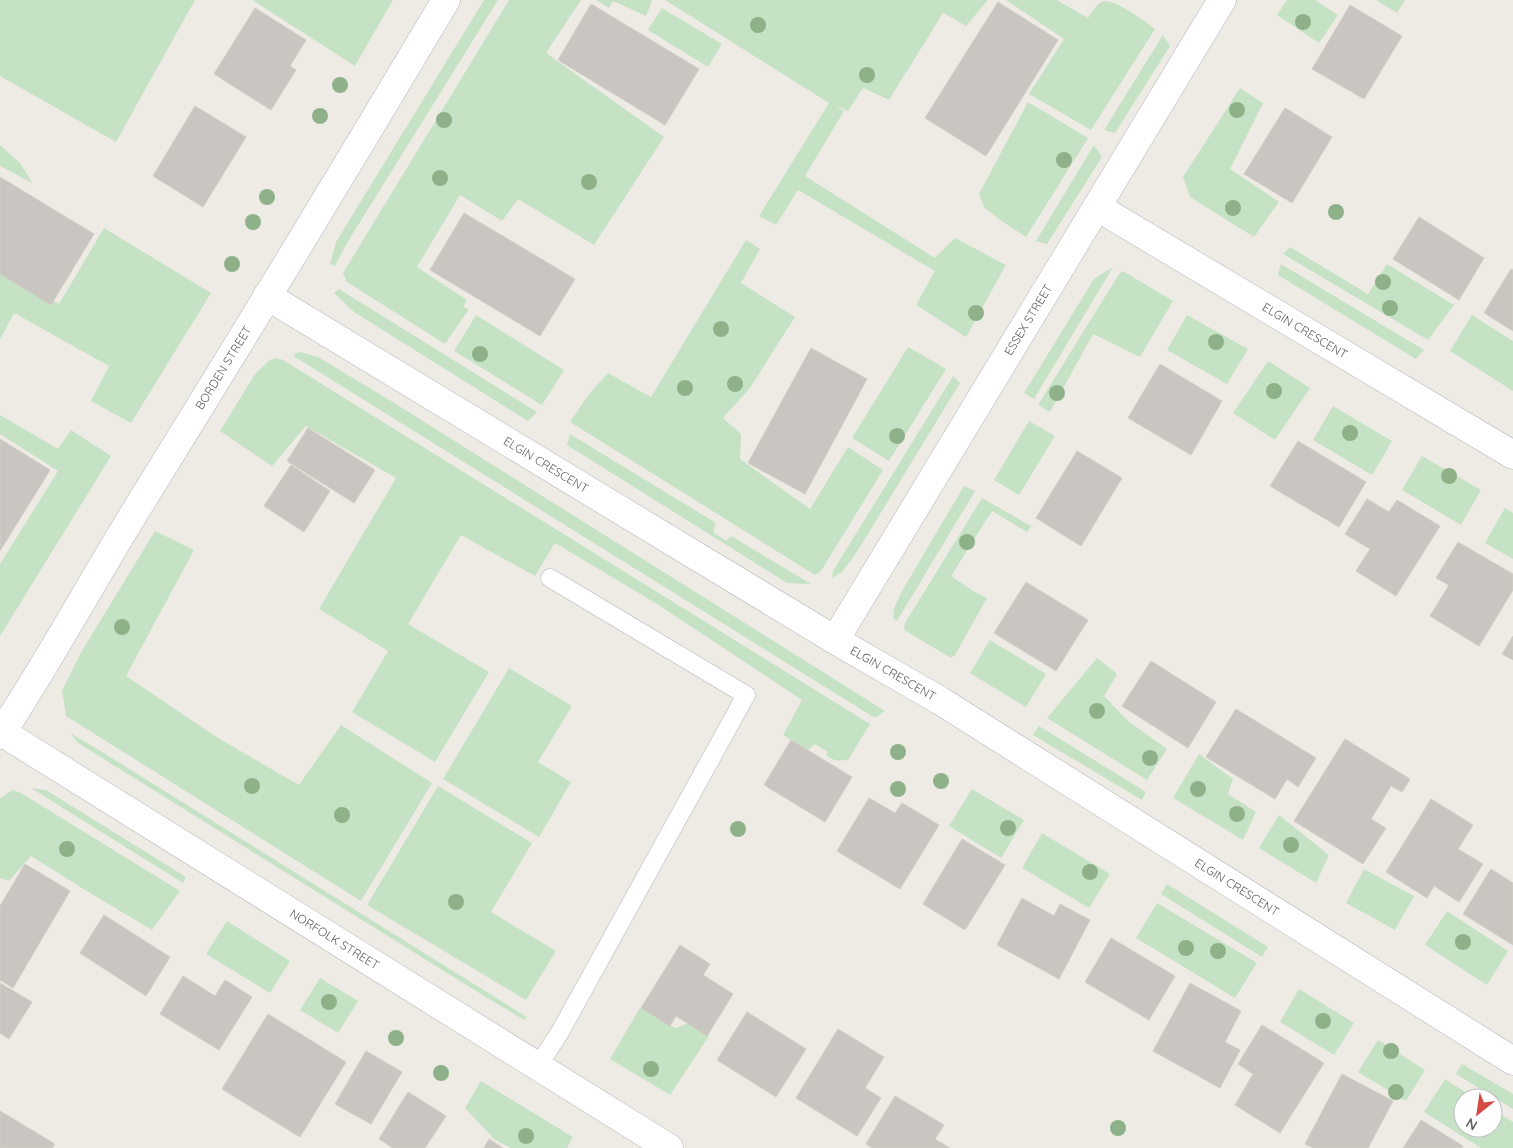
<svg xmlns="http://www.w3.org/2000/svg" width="1513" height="1148" viewBox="0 0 1513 1148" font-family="Quicksand,sans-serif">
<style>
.green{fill:#c6e2c4}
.building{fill:#c9c6c2;stroke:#d2cdc4}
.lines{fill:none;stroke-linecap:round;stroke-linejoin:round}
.service-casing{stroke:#b2b5b9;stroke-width:19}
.minor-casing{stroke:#b2b5b9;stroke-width:29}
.tertiary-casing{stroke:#b2b5b9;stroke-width:29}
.service{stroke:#fff;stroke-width:18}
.minor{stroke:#fff;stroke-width:28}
.tertiary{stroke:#fff;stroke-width:28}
.tree{fill:#8eb18a}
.labels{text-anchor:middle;stroke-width:4.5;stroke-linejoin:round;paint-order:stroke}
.street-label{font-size:12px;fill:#5d6064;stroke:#fff}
</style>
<rect width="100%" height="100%" fill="#eeebe5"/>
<!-- green -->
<g class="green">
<path d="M 0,0 L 195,0 L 116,142 L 0,76 Z"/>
<path d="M 252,0 L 393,0 L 355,66 Z"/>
<path d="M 484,0 L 498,0 L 347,243 L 335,266 L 330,264 L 336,242 Z"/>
<path d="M 509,0 L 581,0 L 546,53 L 664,137 L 594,245 L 518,199 L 502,221 L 460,195 L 417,267 L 467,300 L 463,307 L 469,309 L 445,344 L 347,282 L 343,273 Z"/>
<path d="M 596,0 L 650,0 L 652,1 L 646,16 L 613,1 L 609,8 Z"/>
<path d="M 665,0 L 988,0 L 966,26 L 943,13 L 889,100 L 863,88 L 848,111 L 835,105 L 844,111 L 805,176 L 935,258 L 955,238 L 1006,265 L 966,337 L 916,305 L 935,271 L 798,190 L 776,225 L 759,216 L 829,103 Z"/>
<path d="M 1006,0 L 1057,0 L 1088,18 C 1092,12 1096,4 1104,1 C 1116,0 1145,21 1155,29 L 1091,130 L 1029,94 L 1064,39 Z"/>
<path d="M 1287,0 L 1315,0 L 1338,15 L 1319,43 L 1277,15 Z"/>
<path d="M 1376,0 L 1405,0 L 1397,13 Z"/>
<path d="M 662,8 L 722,44 L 708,67 L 648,30 Z"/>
<path d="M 1163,35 L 1170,46 L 1115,133 L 1104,130 Z"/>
<path d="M 1240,88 L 1263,103 L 1230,169 L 1279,202 L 1254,237 L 1190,197 L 1183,177 Z"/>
<path d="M 1028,102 L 1088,138 L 1026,237 L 1000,220 L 984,207 L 979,194 Z"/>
<path d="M 0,145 L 21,164 L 32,183 L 0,166 Z"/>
<path d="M 1094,145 L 1102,157 L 1047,244 L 1036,241 Z"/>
<path d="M 104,228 L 211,293 L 131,423 L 91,401 L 109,366 L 14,313 L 0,339 L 0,269 L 59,304 Z"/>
<path d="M 746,240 L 760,249 L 741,283 L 795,317 L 750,388 L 723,418 L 741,434 L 740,459 L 810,509 L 848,447 L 883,470 L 821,571 L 815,575 L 570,422 L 589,394 L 608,373 L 651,397 Z"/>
<path d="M 1290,247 L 1368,294 L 1387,264 L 1454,305 L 1428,340 L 1283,254 Z"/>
<path d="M 1281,264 L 1424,350 L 1416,359 L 1278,275 Z"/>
<path d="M 1113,267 L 1034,399 L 1024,393 L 1094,279 Z"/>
<path d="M 1123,271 L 1173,301 L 1140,357 L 1093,334 L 1050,412 L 1038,405 L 1119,274 Z"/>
<path d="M 339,289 L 537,412 L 528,421 L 354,312 L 334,293 Z"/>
<path d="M 476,315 L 564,370 L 542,405 L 454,351 Z"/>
<path d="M 1187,315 L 1248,349 L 1227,384 L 1167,350 Z"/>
<path d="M 1472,315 L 1513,341 L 1513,391 L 1450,351 Z"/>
<path d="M 908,347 L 946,369 L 889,461 L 852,438 Z"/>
<path d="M 300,352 L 318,357 L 391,401 L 885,711 L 875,718 L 295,357 L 294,354 Z"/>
<path d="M 277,358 L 283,360 L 870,724 L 848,760 C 838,761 833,761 826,755 L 828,752 L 815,744 L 808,750 L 783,735 L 802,700 L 657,604 L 555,543 L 535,576 L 461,535 L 408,624 L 489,672 L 435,762 L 352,712 L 388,651 L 319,609 L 396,478 L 306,426 L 272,466 L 220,431 L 255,374 L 270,360 Z"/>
<path d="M 1268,361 L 1310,388 L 1275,440 L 1233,413 Z"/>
<path d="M 953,376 L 960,383 L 855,555 L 842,572 L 832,578 L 833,571 Z"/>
<path d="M 1333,406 L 1392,441 L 1372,475 L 1313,440 Z"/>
<path d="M 0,415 L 58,449 L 71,430 L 111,456 L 0,636 L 0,564 L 58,471 L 0,434 Z"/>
<path d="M 1029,421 L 1055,436 L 1019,495 L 994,480 Z"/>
<path d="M 570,434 L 716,523 L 713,532 L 726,541 L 731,536 L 811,584 L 787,583 L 567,445 Z"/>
<path d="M 1422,456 L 1481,490 L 1461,525 L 1402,490 Z"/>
<path d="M 964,486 L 975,491 L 897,621 L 893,618 L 894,608 L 902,591 Z"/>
<path d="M 982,498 L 1031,526 L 1027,532 L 992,511 L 951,576 L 973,591 L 987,598 L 955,655 L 951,658 L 904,630 L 905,623 Z"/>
<path d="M 1505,508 L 1513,513 L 1513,559 L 1485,543 Z"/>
<path d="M 155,531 L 194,550 L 126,676 L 218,738 L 299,785 L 341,725 L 432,783 L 361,901 L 66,716 L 62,691 L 80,654 Z"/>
<path d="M 990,640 L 1046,674 L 1026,707 L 970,673 Z"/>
<path d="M 1097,658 L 1117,674 L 1104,696 L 1128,721 L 1167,749 L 1147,780 L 1047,718 Z"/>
<path d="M 509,668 L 572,706 L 538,762 L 571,782 L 539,837 L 443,779 Z"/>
<path d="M 1039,726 L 1146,792 L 1142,800 L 1033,735 Z"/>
<path d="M 70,733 L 99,750 L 527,1017 L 524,1020 L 476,991 L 78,743 Z"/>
<path d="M 1199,754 L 1233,779 L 1228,794 L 1256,812 L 1243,840 L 1173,798 Z"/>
<path d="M 438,786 L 532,843 L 491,912 L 556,951 L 526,1000 L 367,905 Z"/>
<path d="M 31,788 L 46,790 L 186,877 L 183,883 Z"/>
<path d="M 972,789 L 1024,820 L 1001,858 L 949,826 Z"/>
<path d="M 13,790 L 21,793 L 180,891 L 152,930 L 85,890 L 31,856 L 9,881 L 0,878 L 0,798 Z"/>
<path d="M 1279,815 L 1329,855 L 1316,883 L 1259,848 Z"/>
<path d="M 1042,833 L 1110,874 L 1089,908 L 1022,868 Z"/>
<path d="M 1364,869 L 1414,896 L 1395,930 L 1346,903 Z"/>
<path d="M 1167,884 L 1268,947 L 1262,957 L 1161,894 Z"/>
<path d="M 1157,903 L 1257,963 L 1235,998 L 1136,938 Z"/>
<path d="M 1447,911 L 1508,951 L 1487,985 L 1425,945 Z"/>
<path d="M 227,921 L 290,961 L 270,993 L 206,954 Z"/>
<path d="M 320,978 L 358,1001 L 338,1033 L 300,1010 Z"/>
<path d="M 1299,989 L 1354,1023 L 1334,1055 L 1280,1022 Z"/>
<path d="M 640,1008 L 676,1028 L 689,1023 L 709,1036 L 670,1095 L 610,1059 Z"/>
<path d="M 1378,1040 L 1425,1070 L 1406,1101 L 1358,1072 Z"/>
<path d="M 1462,1064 L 1513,1094 L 1513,1109 L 1456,1074 Z"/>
<path d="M 1445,1079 L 1474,1098 L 1463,1098 L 1463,1128 L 1493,1128 L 1493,1110 L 1513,1122 L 1513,1148 L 1481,1148 L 1424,1112 Z"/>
<path d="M 481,1081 L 573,1137 L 567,1148 L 511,1148 L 495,1140 L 465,1108 Z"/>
</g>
<!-- building -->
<g class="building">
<path d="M 998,2 L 1058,40 L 986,156 L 925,118 Z"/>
<path d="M 591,4 L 699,69 L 665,125 L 558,60 Z"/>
<path d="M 1350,5 L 1402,36 L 1364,99 L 1312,69 Z"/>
<path d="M 255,8 L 306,40 L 290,66 L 296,70 L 271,110 L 214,74 Z"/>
<path d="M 195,106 L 246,137 L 203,207 L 153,176 Z"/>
<path d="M 1285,108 L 1332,137 L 1292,203 L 1244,174 Z"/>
<path d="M 0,177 L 94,234 L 51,305 L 0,274 Z"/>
<path d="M 464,213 L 575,279 L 540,336 L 430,270 Z"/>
<path d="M 1419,217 L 1484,258 L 1459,300 L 1393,259 Z"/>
<path d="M 1511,269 L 1513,270 L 1513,331 L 1484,313 Z"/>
<path d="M 811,348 L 867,379 L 805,494 L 748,463 Z"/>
<path d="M 1160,364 L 1222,401 L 1191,455 L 1128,418 Z"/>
<path d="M 308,428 L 375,470 L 354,503 L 287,461 Z"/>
<path d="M 0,439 L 50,470 L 0,551 Z"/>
<path d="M 1298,441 L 1366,482 L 1339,527 L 1270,486 Z"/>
<path d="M 1077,451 L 1122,478 L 1081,546 L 1036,518 Z"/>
<path d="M 291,465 L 330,491 L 304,532 L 264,506 Z"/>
<path d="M 1367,499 L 1389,512 L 1397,500 L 1440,526 L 1396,596 L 1356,571 L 1370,549 L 1345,534 Z"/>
<path d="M 1458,542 L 1513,574 L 1513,590 L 1479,646 L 1430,616 L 1449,585 L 1436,578 Z"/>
<path d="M 1026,582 L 1088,620 L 1056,671 L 994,633 Z"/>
<path d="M 1513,636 L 1513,660 L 1502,654 Z"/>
<path d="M 1151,661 L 1216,702 L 1188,748 L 1122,706 Z"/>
<path d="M 1236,709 L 1316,758 L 1298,787 L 1287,779 L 1275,799 L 1206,757 Z"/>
<path d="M 1345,739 L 1410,779 L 1402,792 L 1391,786 L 1371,819 L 1386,828 L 1363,864 L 1294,821 Z"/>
<path d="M 791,740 L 852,777 L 825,822 L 764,785 Z"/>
<path d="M 869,798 L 895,813 L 902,803 L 939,825 L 900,889 L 837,851 Z"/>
<path d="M 1431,799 L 1473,825 L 1458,849 L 1483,864 L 1459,902 L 1434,886 L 1427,898 L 1386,872 Z"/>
<path d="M 962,839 L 1005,865 L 965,930 L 923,904 Z"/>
<path d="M 25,864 L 70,891 L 13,988 L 0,980 L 0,906 Z"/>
<path d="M 1491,869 L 1513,883 L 1513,945 L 1463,914 Z"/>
<path d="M 1022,898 L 1054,916 L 1060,904 L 1090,920 L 1059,979 L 997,945 Z"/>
<path d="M 104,915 L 170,957 L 146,996 L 80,953 Z"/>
<path d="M 1111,938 L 1175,976 L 1149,1020 L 1085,982 Z"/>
<path d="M 680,945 L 710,964 L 703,975 L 733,994 L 707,1036 L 676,1016 L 670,1026 L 641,1008 Z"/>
<path d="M 183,976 L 215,996 L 225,980 L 252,997 L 219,1050 L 160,1014 Z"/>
<path d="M 0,983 L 32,1002 L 9,1039 L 0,1033 Z"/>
<path d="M 1190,983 L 1241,1011 L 1225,1042 L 1240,1050 L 1220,1088 L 1153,1051 Z"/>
<path d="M 747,1012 L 806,1049 L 776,1097 L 717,1060 Z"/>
<path d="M 268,1014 L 346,1062 L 300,1137 L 222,1089 Z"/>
<path d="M 1262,1025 L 1324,1063 L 1280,1133 L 1235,1105 L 1253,1074 L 1238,1064 Z"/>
<path d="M 838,1029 L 884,1057 L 865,1088 L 881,1098 L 857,1136 L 796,1098 Z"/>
<path d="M 366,1051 L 402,1072 L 371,1124 L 335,1104 Z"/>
<path d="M 1342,1074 L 1393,1101 L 1368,1148 L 1313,1148 L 1305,1144 Z"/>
<path d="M 408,1092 L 446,1116 L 425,1148 L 393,1148 L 379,1139 Z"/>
<path d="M 895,1096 L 944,1125 L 935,1139 L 950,1148 L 872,1148 L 866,1144 Z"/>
<path d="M 0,1111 L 55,1144 L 52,1148 L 0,1148 Z"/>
<path d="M 1421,1120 L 1463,1146 L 1462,1148 L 1403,1148 Z"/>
<path d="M 489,1139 L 503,1148 L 484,1148 Z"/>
</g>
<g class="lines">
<!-- service casing -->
<g class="service-casing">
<path id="service" d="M 538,1066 L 560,1032 L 746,695 L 550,578"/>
</g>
<!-- minor casing -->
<g class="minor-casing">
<g id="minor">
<path id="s1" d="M 1097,207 L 1513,455"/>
<path id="s2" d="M 267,296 L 835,640 L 939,700 L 1513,1061"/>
<path id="s3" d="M 835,640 L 1222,0"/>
<path id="s4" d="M 0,735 C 50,660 93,579 141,502 C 244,336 346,168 446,0"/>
</g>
</g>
<!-- tertiary casing -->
<g class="tertiary-casing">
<g id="tertiary">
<path id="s5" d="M 0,731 L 669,1148"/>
</g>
</g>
<!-- service -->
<use href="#service" class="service"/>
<!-- minor -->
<use href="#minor" class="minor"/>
<!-- tertiary -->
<use href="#tertiary" class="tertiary"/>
</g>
<!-- trees -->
<g class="tree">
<circle cx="1303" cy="22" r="8"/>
<circle cx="758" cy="25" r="8"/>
<circle cx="867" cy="75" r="8"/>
<circle cx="340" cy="85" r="8"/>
<circle cx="1237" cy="110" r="8"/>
<circle cx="320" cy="116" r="8"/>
<circle cx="444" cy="120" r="8"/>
<circle cx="1064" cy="160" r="8"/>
<circle cx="440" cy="178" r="8"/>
<circle cx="589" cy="182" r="8"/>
<circle cx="267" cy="197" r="8"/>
<circle cx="1233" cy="208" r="8"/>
<circle cx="1336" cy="212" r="8"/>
<circle cx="253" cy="222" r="8"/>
<circle cx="232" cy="264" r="8"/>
<circle cx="1383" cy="282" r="8"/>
<circle cx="1390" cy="308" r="8"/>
<circle cx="976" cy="313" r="8"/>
<circle cx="721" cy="329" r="8"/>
<circle cx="1216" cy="342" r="8"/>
<circle cx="480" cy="354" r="8"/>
<circle cx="735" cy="384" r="8"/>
<circle cx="685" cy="388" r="8"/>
<circle cx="1274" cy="391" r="8"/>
<circle cx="1057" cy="393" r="8"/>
<circle cx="1350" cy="433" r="8"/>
<circle cx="897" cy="436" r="8"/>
<circle cx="1449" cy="476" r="8"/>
<circle cx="967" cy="542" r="8"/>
<circle cx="122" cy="627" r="8"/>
<circle cx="1097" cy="711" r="8"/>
<circle cx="898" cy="752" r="8"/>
<circle cx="1150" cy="758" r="8"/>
<circle cx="941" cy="781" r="8"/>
<circle cx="252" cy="786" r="8"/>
<circle cx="898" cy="789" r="8"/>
<circle cx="1198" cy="789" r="8"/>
<circle cx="1237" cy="814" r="8"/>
<circle cx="342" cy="815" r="8"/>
<circle cx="1008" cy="828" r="8"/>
<circle cx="738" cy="829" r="8"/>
<circle cx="1291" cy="845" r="8"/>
<circle cx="67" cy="849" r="8"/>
<circle cx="1090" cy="872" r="8"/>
<circle cx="456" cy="902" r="8"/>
<circle cx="1463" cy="942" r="8"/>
<circle cx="1186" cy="948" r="8"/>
<circle cx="1218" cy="951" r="8"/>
<circle cx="329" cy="1002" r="8"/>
<circle cx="1323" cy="1021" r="8"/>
<circle cx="396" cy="1038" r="8"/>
<circle cx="1391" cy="1051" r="8"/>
<circle cx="651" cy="1069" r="8"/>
<circle cx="441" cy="1073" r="8"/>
<circle cx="1396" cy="1092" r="8"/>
<circle cx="1118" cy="1128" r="8"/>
<circle cx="526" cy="1136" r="8"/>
</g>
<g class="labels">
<!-- street labels -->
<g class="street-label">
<text dy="4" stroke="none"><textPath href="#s3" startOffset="374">ESSEX STREET</textPath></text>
<text dy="4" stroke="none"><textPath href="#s1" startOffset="242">ELGIN CRESCENT</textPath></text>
<text dy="4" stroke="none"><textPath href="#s4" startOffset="430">BORDEN STREET</textPath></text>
<text dy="4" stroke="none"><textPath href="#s2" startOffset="326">ELGIN CRESCENT</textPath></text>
<text dy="4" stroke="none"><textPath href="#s2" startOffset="731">ELGIN CRESCENT</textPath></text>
<text dy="4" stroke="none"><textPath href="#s2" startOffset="1136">ELGIN CRESCENT</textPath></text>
<text dy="4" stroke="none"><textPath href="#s5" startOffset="394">NORFOLK STREET</textPath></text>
</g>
</g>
<!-- north arrow -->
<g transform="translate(1478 1113) rotate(210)"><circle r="24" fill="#ffffff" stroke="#bebfc1"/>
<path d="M0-4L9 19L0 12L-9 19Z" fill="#d64943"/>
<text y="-8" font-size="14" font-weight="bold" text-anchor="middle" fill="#5d6064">N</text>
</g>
</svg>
